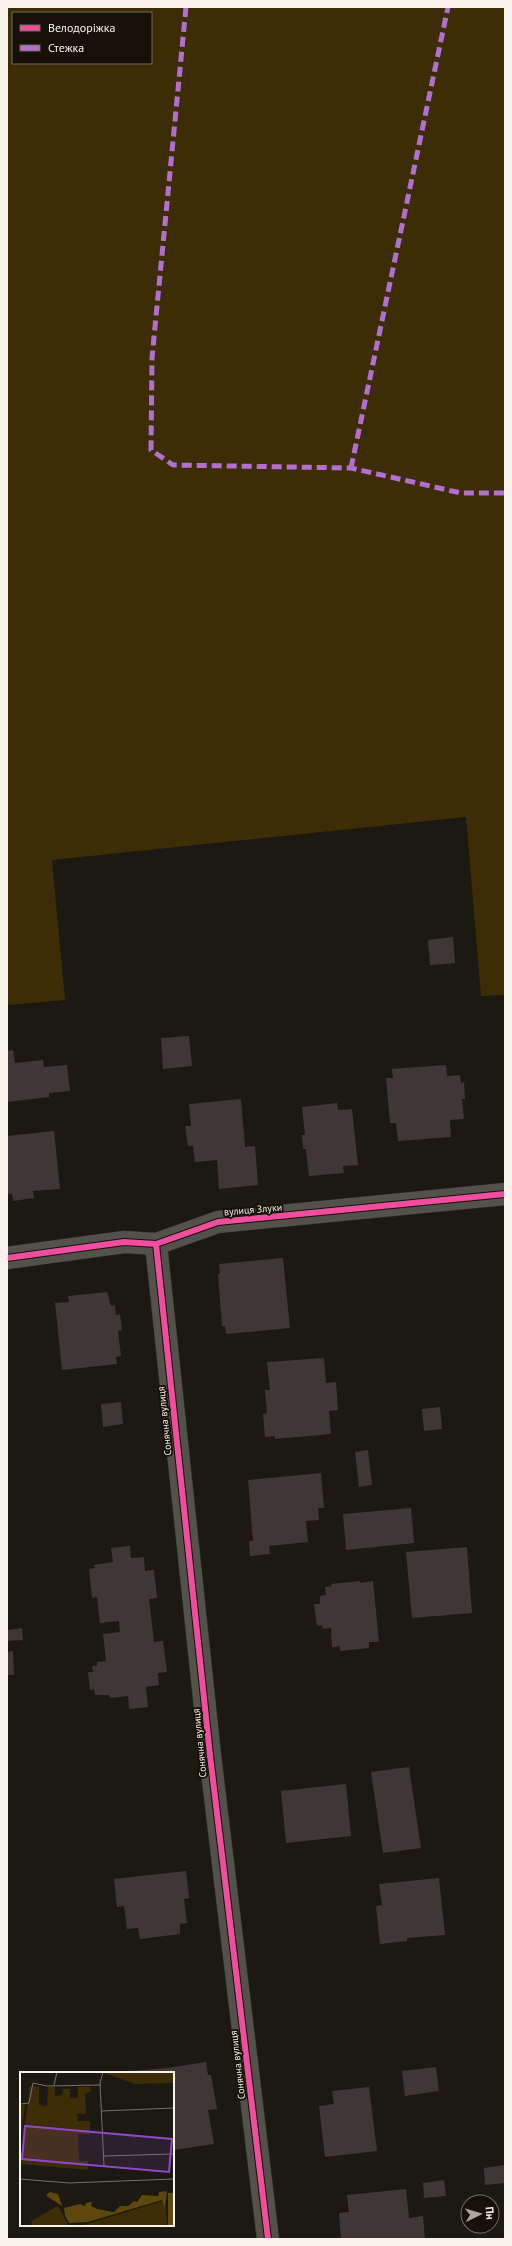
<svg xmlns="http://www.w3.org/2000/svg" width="512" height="2246" viewBox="0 0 512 2246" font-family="'PT Sans',sans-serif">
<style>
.green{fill:#3c2d06;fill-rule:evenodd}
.building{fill:#403636}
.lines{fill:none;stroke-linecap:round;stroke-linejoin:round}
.street-casing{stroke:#35332e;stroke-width:23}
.street{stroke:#53514c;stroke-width:22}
.quiet{stroke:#b36fd0;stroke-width:5;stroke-dasharray:10 5;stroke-linecap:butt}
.cycleway-casing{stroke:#161106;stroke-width:8}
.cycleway{stroke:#ef4d9e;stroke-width:6}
.labels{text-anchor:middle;stroke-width:4;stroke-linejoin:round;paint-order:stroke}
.street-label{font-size:10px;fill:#f8f4ec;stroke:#161106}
.inset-road{fill:none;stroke:#74716a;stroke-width:1}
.view{fill:#8e4ac6;fill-opacity:0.15;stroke:#8e4ac6;stroke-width:2}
.inset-edge{fill:none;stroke:#f8f4ec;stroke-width:2}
</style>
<rect width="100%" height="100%" fill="#1c1913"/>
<!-- green -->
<path class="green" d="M 7,7 L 505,7 L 505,995 L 481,996 L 466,817 L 52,860 L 65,1000 L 7,1005 ZM 13,13 L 151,13 L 151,63 L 13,63 Z"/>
<!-- building -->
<g class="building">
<path d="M 453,937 L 455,963 L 430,965 L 428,940 Z"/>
<path d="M 189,1036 L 192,1066 L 163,1069 L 161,1038 Z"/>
<path d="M 13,1050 L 15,1063 L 43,1060 L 44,1067 L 67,1065 L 70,1091 L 49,1093 L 49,1097 L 7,1102 L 7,1051 Z"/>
<path d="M 446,1065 L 447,1076 L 460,1075 L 461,1083 L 464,1082 L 465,1099 L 462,1099 L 464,1119 L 450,1120 L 451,1137 L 398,1141 L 396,1123 L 390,1123 L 386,1078 L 393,1078 L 392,1069 Z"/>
<path d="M 241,1099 L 245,1147 L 255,1146 L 258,1185 L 219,1189 L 217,1160 L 195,1162 L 193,1146 L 188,1146 L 185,1126 L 191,1126 L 189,1104 Z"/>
<path d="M 337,1103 L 338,1110 L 352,1109 L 358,1165 L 343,1166 L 344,1173 L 309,1176 L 306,1149 L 303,1149 L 302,1135 L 305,1135 L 302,1107 Z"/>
<path d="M 54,1131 L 60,1189 L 33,1191 L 34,1198 L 13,1201 L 12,1194 L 7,1194 L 7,1136 Z"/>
<path d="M 283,1258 L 290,1328 L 226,1334 L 225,1326 L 222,1326 L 218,1274 L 220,1274 L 219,1264 Z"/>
<path d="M 107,1292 L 111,1306 L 115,1305 L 116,1315 L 120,1314 L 122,1330 L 118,1331 L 121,1356 L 116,1357 L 117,1364 L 62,1370 L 55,1303 L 69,1302 L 68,1296 Z"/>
<path d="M 324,1358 L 326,1383 L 336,1382 L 338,1410 L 329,1411 L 331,1434 L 275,1439 L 275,1436 L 265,1437 L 263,1414 L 267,1413 L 265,1390 L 270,1390 L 267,1362 Z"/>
<path d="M 121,1402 L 123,1424 L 103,1427 L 101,1404 Z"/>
<path d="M 440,1407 L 442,1429 L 424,1431 L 422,1409 Z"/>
<path d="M 368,1450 L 372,1485 L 359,1487 L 355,1452 Z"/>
<path d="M 321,1473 L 324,1508 L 318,1508 L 319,1520 L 306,1521 L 308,1542 L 269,1546 L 270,1554 L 250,1556 L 249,1541 L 253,1541 L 248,1480 Z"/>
<path d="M 411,1508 L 414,1543 L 346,1550 L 343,1514 Z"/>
<path d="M 130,1546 L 131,1558 L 144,1557 L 145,1571 L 154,1570 L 157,1598 L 149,1599 L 154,1642 L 163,1641 L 167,1672 L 158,1673 L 159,1685 L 146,1687 L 148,1707 L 129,1709 L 128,1696 L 110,1698 L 109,1695 L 95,1695 L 94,1689 L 90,1690 L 88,1672 L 93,1672 L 92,1666 L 97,1666 L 97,1662 L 106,1661 L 103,1634 L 120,1632 L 119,1621 L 100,1623 L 97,1597 L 92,1598 L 89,1569 L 95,1568 L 94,1565 L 113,1562 L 111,1548 Z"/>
<path d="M 467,1547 L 472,1613 L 412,1618 L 406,1552 Z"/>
<path d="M 360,1581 L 360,1583 L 373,1581 L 379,1642 L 369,1642 L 369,1648 L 340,1651 L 340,1646 L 332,1647 L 331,1628 L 323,1629 L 322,1625 L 317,1626 L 314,1604 L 320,1604 L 320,1596 L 326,1595 L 325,1587 L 332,1586 L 331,1584 Z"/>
<path d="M 22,1628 L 23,1640 L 7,1641 L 7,1630 Z"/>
<path d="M 13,1651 L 14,1675 L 7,1675 L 7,1652 Z"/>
<path d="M 409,1767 L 421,1848 L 383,1853 L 371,1772 Z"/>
<path d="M 346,1784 L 351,1836 L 286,1843 L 281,1791 Z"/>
<path d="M 186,1871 L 189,1898 L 184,1899 L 187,1923 L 180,1924 L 180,1934 L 140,1939 L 138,1928 L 127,1929 L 124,1906 L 117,1907 L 114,1879 Z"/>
<path d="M 439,1878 L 445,1935 L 407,1938 L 407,1941 L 380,1944 L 376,1906 L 382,1905 L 379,1884 Z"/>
<path d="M 206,2062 L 208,2075 L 211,2075 L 217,2109 L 208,2110 L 214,2144 L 173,2150 L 173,2073 L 120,2072 L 167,2068 Z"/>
<path d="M 436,2067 L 439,2091 L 405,2096 L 402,2071 Z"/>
<path d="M 369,2087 L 377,2151 L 325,2157 L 319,2106 L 334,2104 L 332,2091 Z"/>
<path d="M 505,2165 L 505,2183 L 485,2185 L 484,2168 Z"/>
<path d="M 444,2180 L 446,2196 L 424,2198 L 423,2183 Z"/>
<path d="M 406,2189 L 409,2218 L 423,2216 L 425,2239 L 341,2239 L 339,2213 L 349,2212 L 347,2195 Z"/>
</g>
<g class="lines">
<!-- street casing -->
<g class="street-casing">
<g id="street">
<path d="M 156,1244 L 210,1755 L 268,2239"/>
<path d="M 7,1258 L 124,1242 L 156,1244 L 218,1222 L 505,1194"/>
</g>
</g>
<!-- street -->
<use href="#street" class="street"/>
<!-- quiet -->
<g class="quiet">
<path d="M 186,7 L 152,358 L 151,450 L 173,465 L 351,468 L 461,493 L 505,493"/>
<path d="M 351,468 L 448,7"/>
</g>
<!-- cycleway casing -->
<g class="cycleway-casing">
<g id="cycleway">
<path d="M 156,1244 L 210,1755 L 268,2239"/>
<path d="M 7,1258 L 124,1242 L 156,1244 L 218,1222 L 505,1194"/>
</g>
</g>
<!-- cycleway -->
<use href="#cycleway" class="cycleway"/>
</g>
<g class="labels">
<!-- street labels -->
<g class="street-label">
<text transform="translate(253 1209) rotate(-5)" y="4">вулиця Злуки</text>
<text transform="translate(164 1421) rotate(-96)" y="4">Сонячна вулиця</text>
<text transform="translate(199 1743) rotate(-96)" y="4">Сонячна вулиця</text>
<text transform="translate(237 2065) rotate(-97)" y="4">Сонячна вулиця</text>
</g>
</g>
<!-- overview -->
<g transform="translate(20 2072)">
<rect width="154" height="154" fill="#1c1913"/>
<path d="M 81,0 L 154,0 L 154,7 L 152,11 L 116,12 ZM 10,14 L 19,15 L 19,33 L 27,34 L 28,15 L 35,15 L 35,24 L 42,23 L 43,17 L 50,17 L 50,26 L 58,26 L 58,15 L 70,15 L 71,20 L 65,21 L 66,42 L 57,42 L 58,49 L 70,49 L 70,62 L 58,62 L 59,89 L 68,89 L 68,98 L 0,92 ZM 0,33 L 5,33 L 0,72 ZM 142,129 L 146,137 L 147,154 L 60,154 ZM 38,134 L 49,154 L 13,154 L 11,149 Z" fill="#3c2d06"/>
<path d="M 30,120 L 38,122 L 42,134 L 28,125 L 26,123 ZM 139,120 L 147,119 L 145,137 L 142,128 L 68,150 L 49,151 L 45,143 L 44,136 L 60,132 L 65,134 L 66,131 L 72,130 L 71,134 L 77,137 L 94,140 L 100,134 L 108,134 L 114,129 L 117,130 L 122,123 L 138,124 ZM 148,121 L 154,121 L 154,154 L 148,154 Z" fill="#5d470c"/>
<path class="inset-road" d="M 83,0 L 80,11 L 84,94M 34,13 L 37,0M 0,32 L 9,31 L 13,11 L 27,14 L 81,13M 82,39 L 154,36M 84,84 L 154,82M 0,107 L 49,111 L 154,107"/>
<path class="view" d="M 5,54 L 152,67 L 149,100 L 2,87 Z"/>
<rect width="154" height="154" class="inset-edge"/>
</g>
<!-- border -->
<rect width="512" height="2246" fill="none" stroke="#f8f4ec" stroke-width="16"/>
<!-- legend -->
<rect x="12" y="12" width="140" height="52" fill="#161106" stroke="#706c62"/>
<rect x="20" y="25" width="20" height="6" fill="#ef4d9e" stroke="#706c62"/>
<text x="48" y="32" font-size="12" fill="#f8f4ec">Велодоріжка</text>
<rect x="20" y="45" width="20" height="6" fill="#b36fd0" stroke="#706c62"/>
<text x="48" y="52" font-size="12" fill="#f8f4ec">Стежка</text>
<!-- north arrow -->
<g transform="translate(480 2214) rotate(85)"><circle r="19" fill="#161106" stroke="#706c62"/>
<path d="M0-3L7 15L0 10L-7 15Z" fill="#aba7a0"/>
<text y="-6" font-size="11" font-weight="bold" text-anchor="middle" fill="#f8f4ec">Пн</text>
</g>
</svg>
